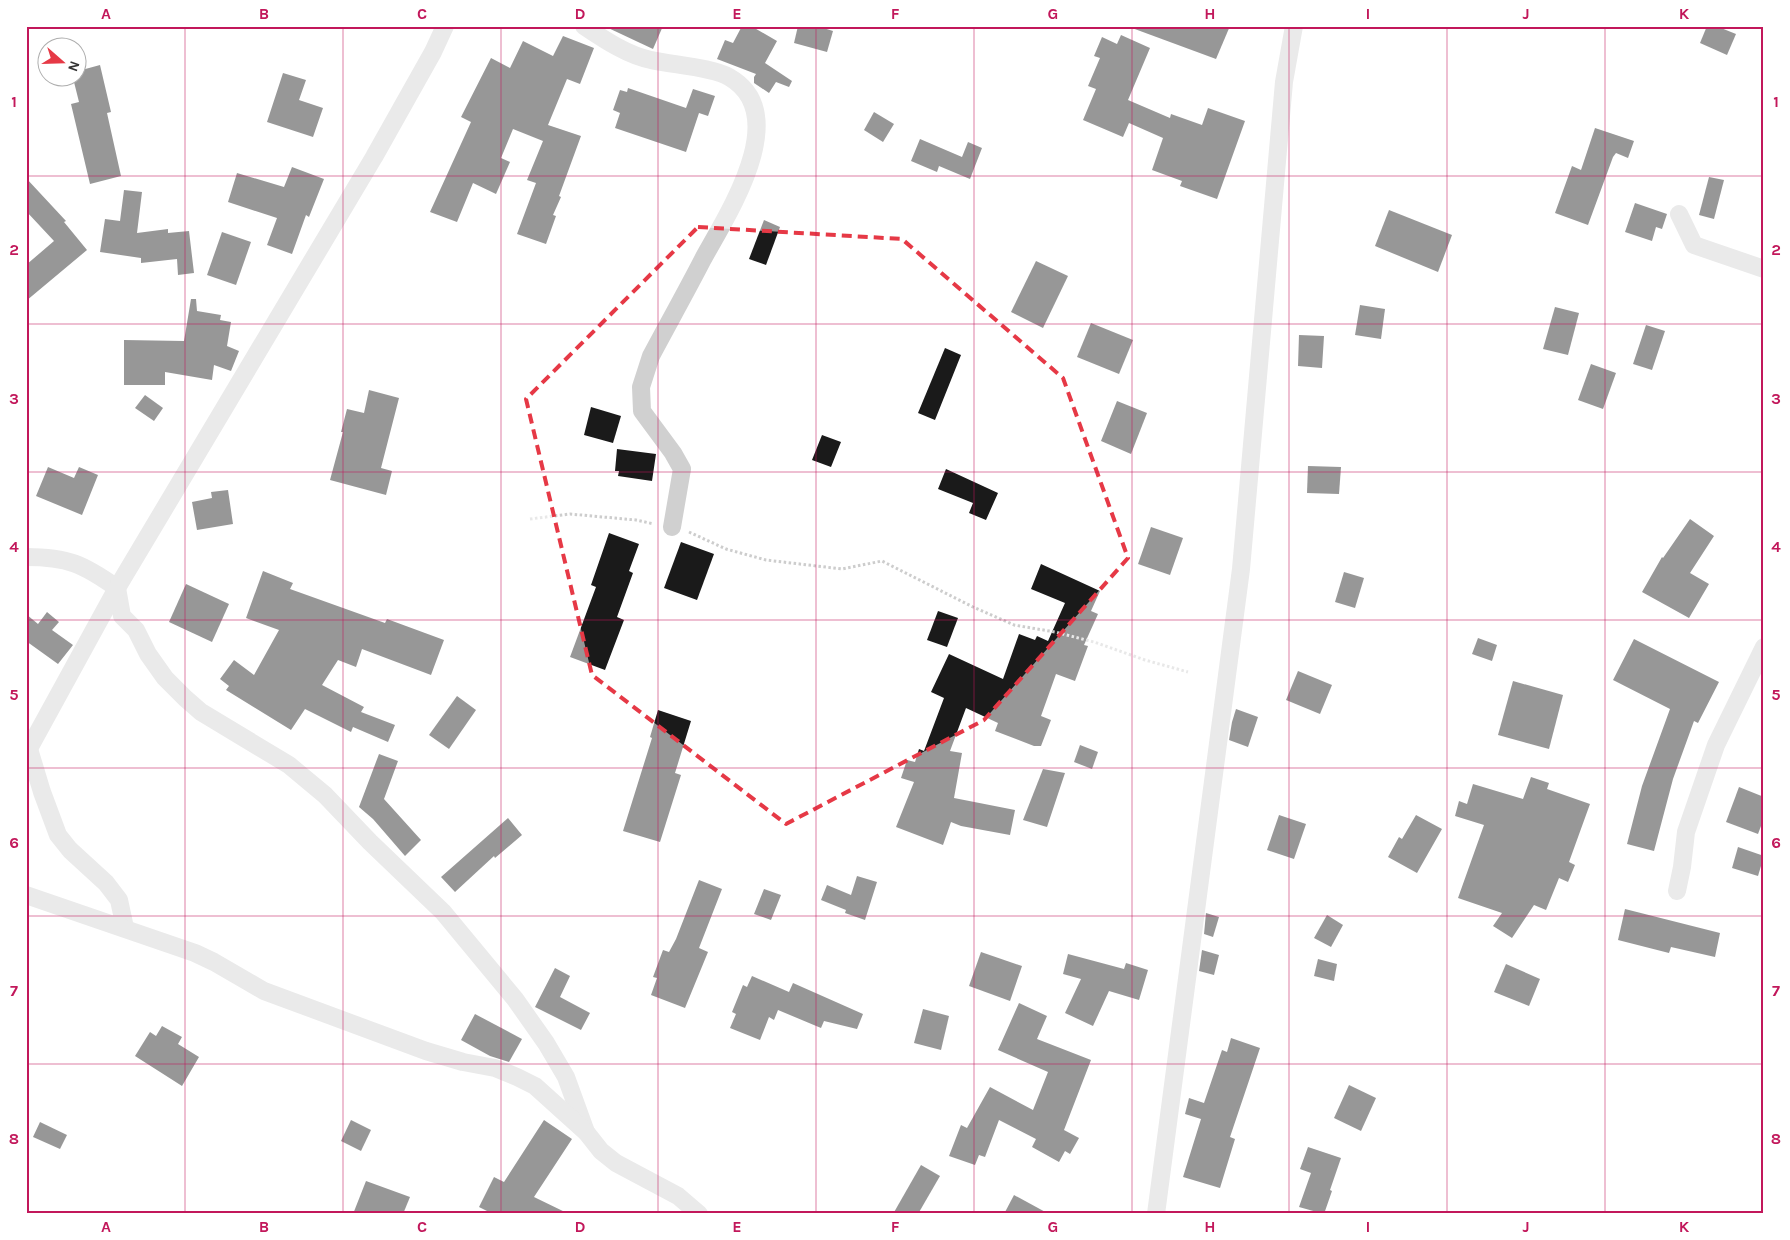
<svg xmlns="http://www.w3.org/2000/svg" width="1790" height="1240" viewBox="0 0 1790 1240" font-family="Karla,sans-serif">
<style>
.building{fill:#1a1a1a}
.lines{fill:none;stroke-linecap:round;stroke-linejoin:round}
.path{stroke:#cdcdcd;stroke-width:3;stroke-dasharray:2.5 2.5;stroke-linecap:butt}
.street{stroke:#d0d0d0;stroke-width:18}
.marked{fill:none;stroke:#e63946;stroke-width:4;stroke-dasharray:10 6;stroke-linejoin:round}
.grid{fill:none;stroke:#c2185b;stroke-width:1;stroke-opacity:0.55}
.neatline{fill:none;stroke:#c2185b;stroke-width:2}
.grid-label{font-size:16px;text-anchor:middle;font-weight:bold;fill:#c2185b}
</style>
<rect width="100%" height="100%" fill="#fff"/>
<!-- building -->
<g class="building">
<path d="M 604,26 L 663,26 L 653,49 Z"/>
<path d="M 742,26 L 751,26 L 777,41 L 765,63 L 792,81 L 789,87 L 776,82 L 769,93 L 754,83 L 754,77 L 756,74 L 717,59 L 725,40 L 733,43 Z"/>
<path d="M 798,26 L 817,26 L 833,31 L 827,52 L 794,43 Z"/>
<path d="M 1132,26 L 1230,26 L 1216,59 L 1132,28 Z"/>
<path d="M 1707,26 L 1716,26 L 1736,34 L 1727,55 L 1700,43 Z"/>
<path d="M 1121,35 L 1150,48 L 1128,100 L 1170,118 L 1171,114 L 1202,125 L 1208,108 L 1245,121 L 1217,199 L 1180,186 L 1182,181 L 1152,170 L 1163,138 L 1129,123 L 1123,137 L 1083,120 L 1096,89 L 1088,86 L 1100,58 L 1094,56 L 1102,37 L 1117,44 Z"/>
<path d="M 563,36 L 594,48 L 580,84 L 567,79 L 548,125 L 581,136 L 559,196 L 561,197 L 553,215 L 556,216 L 546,244 L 517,234 L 536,183 L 527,180 L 543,141 L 513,129 L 501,158 L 510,162 L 496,194 L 473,183 L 457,222 L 430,212 L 471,122 L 461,117 L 491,58 L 510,68 L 523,41 L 553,56 Z"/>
<path d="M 100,65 L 111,112 L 107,113 L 121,176 L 90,184 L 71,104 L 79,102 L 73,78 L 78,78 L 78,71 Z"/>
<path d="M 283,73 L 306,80 L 299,100 L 323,108 L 313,137 L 267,122 Z"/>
<path d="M 628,88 L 686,108 L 693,89 L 715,96 L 708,116 L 699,113 L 686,152 L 615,128 L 620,113 L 613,110 L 620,90 L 627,92 Z"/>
<path d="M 874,112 L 894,124 L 883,142 L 864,130 Z"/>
<path d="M 1595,128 L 1634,141 L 1628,158 L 1616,153 L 1613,157 L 1588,225 L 1555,213 L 1572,166 L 1581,170 Z"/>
<path d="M 920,139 L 962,157 L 968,142 L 982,148 L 970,179 L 939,166 L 937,172 L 911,161 Z"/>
<path d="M 292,167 L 324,179 L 309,217 L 306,215 L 292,254 L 267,245 L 277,218 L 228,202 L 237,173 L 284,187 Z"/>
<path d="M 1709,177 L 1724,180 L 1714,219 L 1699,215 Z"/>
<path d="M 26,178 L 66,221 L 64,222 L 87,250 L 26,301 L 26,265 L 54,241 L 26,211 Z"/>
<path d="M 124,190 L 142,192 L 137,233 L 168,229 L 168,233 L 189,231 L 194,273 L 178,275 L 177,259 L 141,263 L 141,258 L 100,252 L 105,219 L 120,221 Z"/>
<path d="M 1635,203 L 1667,214 L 1662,229 L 1656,227 L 1652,241 L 1625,232 Z"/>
<path d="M 1389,210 L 1452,235 L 1438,272 L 1375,246 Z"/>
<path d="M 764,220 L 780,227 L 766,265 L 749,259 Z"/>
<path d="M 222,232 L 251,242 L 236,285 L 207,275 Z"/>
<path d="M 1036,261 L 1068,276 L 1043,328 L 1011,312 Z"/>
<path d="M 191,299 L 196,299 L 197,311 L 221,315 L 220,320 L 231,322 L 227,346 L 239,351 L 231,371 L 214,365 L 212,380 L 165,372 L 165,385 L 124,385 L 124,340 L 184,341 Z"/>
<path d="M 1360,305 L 1385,309 L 1381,339 L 1355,335 Z"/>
<path d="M 1555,307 L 1579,313 L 1568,355 L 1543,349 Z"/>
<path d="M 1091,323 L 1133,340 L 1119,374 L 1077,357 Z"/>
<path d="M 1646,325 L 1665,331 L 1652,370 L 1633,364 Z"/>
<path d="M 1299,335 L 1324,336 L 1322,368 L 1298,366 Z"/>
<path d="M 945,348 L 961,355 L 935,420 L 918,413 Z"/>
<path d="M 1591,364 L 1616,373 L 1603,409 L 1578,400 Z"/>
<path d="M 369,390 L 399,398 L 381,468 L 392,471 L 386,495 L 330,480 L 343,432 L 341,432 L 347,409 L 364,413 Z"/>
<path d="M 145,395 L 163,408 L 154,421 L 135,408 Z"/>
<path d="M 1117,401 L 1147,413 L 1131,454 L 1101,441 Z"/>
<path d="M 591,407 L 621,416 L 613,443 L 584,435 Z"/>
<path d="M 822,435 L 841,442 L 831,467 L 812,460 Z"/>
<path d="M 617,449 L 656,454 L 652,481 L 618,476 L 619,471 L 615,471 Z"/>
<path d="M 1308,466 L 1341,467 L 1339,494 L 1307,493 Z"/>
<path d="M 48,467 L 74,478 L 79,467 L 98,475 L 82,515 L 36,496 Z"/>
<path d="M 946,469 L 998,493 L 986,520 L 969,513 L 973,503 L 938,489 Z"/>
<path d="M 228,490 L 233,524 L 197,530 L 192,502 L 212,498 L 211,492 Z"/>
<path d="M 1690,519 L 1714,536 L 1690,573 L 1709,584 L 1689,618 L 1642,592 L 1662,557 L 1663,558 Z"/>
<path d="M 1151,527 L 1183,538 L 1170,575 L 1138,564 Z"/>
<path d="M 609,533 L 639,544 L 629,571 L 633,573 L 617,617 L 624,620 L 605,670 L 570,657 L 596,587 L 591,585 Z"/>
<path d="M 681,542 L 714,554 L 697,600 L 664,588 Z"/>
<path d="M 1041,564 L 1100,591 L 1091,611 L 1098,614 L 1084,645 L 1088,646 L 1075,681 L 1056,674 L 1041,716 L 1051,720 L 1041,746 L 1034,746 L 995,731 L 998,723 L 966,708 L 950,751 L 962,753 L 954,798 L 1015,810 L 1010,835 L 961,826 L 951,822 L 943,845 L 896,827 L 914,782 L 901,778 L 907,760 L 915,762 L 919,749 L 924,751 L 944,698 L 931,692 L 949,654 L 1003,679 L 1019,634 L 1035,640 L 1037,636 L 1048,641 L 1065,603 L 1031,589 Z"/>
<path d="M 263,571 L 293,583 L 290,589 L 385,623 L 387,619 L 444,640 L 431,675 L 362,649 L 356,667 L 338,660 L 322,685 L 364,707 L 361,712 L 395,725 L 388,742 L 353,727 L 351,732 L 305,709 L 291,730 L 226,690 L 229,686 L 220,679 L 234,660 L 254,675 L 279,630 L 246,618 Z"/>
<path d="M 1344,572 L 1364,578 L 1355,608 L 1335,602 Z"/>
<path d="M 186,584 L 229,604 L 212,642 L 169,622 Z"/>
<path d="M 938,611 L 958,618 L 947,647 L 927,640 Z"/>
<path d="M 47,612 L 59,622 L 52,630 L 73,645 L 58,664 L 26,641 L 26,614 L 38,624 Z"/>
<path d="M 1478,638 L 1497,645 L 1492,661 L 1472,654 Z"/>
<path d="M 1634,639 L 1719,682 L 1698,723 L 1694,721 L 1673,779 L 1654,851 L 1627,844 L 1642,786 L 1670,709 L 1613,680 Z"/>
<path d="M 1298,671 L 1332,685 L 1320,714 L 1286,700 Z"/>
<path d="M 1513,681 L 1563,695 L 1549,749 L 1498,735 Z"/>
<path d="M 457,696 L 476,710 L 449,749 L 429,735 Z"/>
<path d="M 1236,709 L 1258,717 L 1248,747 L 1229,740 L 1232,722 Z"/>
<path d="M 658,710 L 691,721 L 675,773 L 681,775 L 660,842 L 623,831 L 652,738 L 650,737 Z"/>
<path d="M 1080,745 L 1098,752 L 1092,769 L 1074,762 Z"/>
<path d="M 379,754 L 398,761 L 384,799 L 421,840 L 405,856 L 373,819 L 359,807 Z"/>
<path d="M 1043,769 L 1065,773 L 1047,827 L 1023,820 Z"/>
<path d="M 1531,777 L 1549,783 L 1547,789 L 1590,804 L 1569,862 L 1575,865 L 1568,882 L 1559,878 L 1546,910 L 1534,905 L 1512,938 L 1493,926 L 1502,913 L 1458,898 L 1484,825 L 1455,816 L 1459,801 L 1467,804 L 1473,784 L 1523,799 Z"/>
<path d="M 1739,787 L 1764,797 L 1764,818 L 1758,834 L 1726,822 Z"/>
<path d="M 1279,815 L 1306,824 L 1294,859 L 1267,850 Z"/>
<path d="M 1416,815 L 1442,829 L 1417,873 L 1388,857 L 1399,837 L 1402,839 Z"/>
<path d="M 508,818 L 522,835 L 495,858 L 494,856 L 455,892 L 441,877 Z"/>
<path d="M 1738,847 L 1764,856 L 1758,876 L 1732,868 Z"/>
<path d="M 857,876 L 877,882 L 865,920 L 845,913 L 846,910 L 821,900 L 827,885 L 851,895 Z"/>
<path d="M 699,880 L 722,889 L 699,948 L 708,952 L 685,1008 L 651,995 L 657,978 L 653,977 L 663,950 L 669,952 L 676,939 Z"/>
<path d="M 764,889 L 781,895 L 771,920 L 754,914 Z"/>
<path d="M 1625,909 L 1720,933 L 1715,957 L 1671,947 L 1669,953 L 1618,940 Z"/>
<path d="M 1206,913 L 1219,917 L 1213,937 L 1204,934 Z"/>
<path d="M 1327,915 L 1343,925 L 1331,947 L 1314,938 Z"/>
<path d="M 1202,950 L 1219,955 L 1214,975 L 1199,971 Z"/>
<path d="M 981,952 L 1022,966 L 1010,1001 L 969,986 Z"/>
<path d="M 1068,954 L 1124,969 L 1126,963 L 1148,970 L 1139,1000 L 1109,991 L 1093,1026 L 1065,1013 L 1081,979 L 1063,974 Z"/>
<path d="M 1318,959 L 1337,964 L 1334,981 L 1314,976 Z"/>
<path d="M 1506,964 L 1540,979 L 1529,1006 L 1494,992 Z"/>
<path d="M 555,968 L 570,976 L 560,997 L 590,1013 L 581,1030 L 535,1007 Z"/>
<path d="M 752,976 L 789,992 L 793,983 L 863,1014 L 857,1029 L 824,1021 L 821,1028 L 778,1010 L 774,1020 L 769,1017 L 760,1040 L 730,1028 L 736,1014 L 732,1012 L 743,985 L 747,987 Z"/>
<path d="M 1019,1003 L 1047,1016 L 1037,1039 L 1091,1060 L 1064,1130 L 1079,1138 L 1070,1154 L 1065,1151 L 1059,1162 L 1032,1147 L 1036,1139 L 999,1120 L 985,1157 L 979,1155 L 975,1165 L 949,1156 L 961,1125 L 967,1128 L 990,1087 L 1033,1110 L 1048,1072 L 998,1050 Z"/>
<path d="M 923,1009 L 949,1016 L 941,1050 L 914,1043 Z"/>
<path d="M 475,1014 L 522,1039 L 509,1062 L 490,1056 L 461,1040 Z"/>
<path d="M 162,1026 L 182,1037 L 178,1044 L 199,1057 L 182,1086 L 135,1056 L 150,1032 L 156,1036 Z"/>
<path d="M 1231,1038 L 1260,1048 L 1230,1137 L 1235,1139 L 1220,1188 L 1183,1177 L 1201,1119 L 1185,1114 L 1189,1098 L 1204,1103 L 1222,1050 L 1227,1052 Z"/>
<path d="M 1349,1085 L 1376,1098 L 1361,1131 L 1334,1118 Z"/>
<path d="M 351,1120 L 371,1130 L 361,1151 L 341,1141 Z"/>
<path d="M 544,1120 L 572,1139 L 534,1197 L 569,1214 L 493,1214 L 479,1207 L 494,1177 L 504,1182 Z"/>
<path d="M 40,1122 L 67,1135 L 60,1149 L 33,1137 Z"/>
<path d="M 1308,1147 L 1341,1158 L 1330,1190 L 1332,1191 L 1324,1214 L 1299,1207 L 1311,1173 L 1300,1169 Z"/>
<path d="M 921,1165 L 940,1176 L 918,1214 L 893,1214 Z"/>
<path d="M 366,1181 L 410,1197 L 403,1214 L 353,1214 Z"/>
<path d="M 1014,1195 L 1049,1214 L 1004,1214 Z"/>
</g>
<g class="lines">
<!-- path -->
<g class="path">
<path d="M 530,519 L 570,514 L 636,520 L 654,524"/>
<path d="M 689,532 L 726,549 L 766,560 L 842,569 L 882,561 L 973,607 L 1014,625 L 1055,632 L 1094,642 L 1145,660 L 1188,672"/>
</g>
<!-- street -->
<g class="street">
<path d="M 584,26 C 605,40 627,55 651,60 C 672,65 712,67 729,77 C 794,114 727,215 703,259 C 686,292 668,324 651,356 L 641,387 L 642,411 L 673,453 L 682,469 L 672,527"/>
<path d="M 1679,214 L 1694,245 L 1764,269"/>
<path d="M 26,557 C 68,557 83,564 117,588 L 122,616 L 136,630 L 148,654 L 165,678 L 185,698 L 201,712 L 289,765 L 325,795 L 370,842 L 443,912 L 515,999 L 546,1043 L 566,1077 L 586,1132"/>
<path d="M 29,749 L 42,792 L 58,835 L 70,850 L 106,883 L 119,900 L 125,928"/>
<path d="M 26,754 L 117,588 L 374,157 L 433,52 L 445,26"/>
<path d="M 1677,891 L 1682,867 L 1686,832 L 1716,745 L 1764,647"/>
<path d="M 26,895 L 195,953 L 214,962 L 264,991 L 426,1051 L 463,1062 L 495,1068 L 517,1077 L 535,1086 L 586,1132 L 601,1151 L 616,1163 L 678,1196 L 699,1214"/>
<path d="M 1156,1214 L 1241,569 L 1284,82 L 1294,26"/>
</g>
</g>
<!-- marked area -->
<path d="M0 0H1790V1240H0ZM 698,227 L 902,239 L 1063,378 L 1128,558 L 984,720 L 786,824 L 592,675 L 526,399 Z" fill="#fff" fill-opacity=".55" fill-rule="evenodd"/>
<path class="marked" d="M 698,227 L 902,239 L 1063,378 L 1128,558 L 984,720 L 786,824 L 592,675 L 526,399 Z"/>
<!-- grid -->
<path class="grid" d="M 185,26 L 185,1214M 343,26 L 343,1214M 501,26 L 501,1214M 658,26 L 658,1214M 816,26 L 816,1214M 974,26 L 974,1214M 1132,26 L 1132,1214M 1289,26 L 1289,1214M 1447,26 L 1447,1214M 1605,26 L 1605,1214M 26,176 L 1764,176M 26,324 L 1764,324M 26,472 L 1764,472M 26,620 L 1764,620M 26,768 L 1764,768M 26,916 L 1764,916M 26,1064 L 1764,1064"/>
<!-- border -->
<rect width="1790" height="1240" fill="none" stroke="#ffffff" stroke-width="55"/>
<!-- north arrow -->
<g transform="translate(62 62) rotate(110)"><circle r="24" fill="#ffffff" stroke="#adadad"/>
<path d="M0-4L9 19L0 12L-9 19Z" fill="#e63946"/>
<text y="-8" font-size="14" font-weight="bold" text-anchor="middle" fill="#333333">N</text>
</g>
<rect x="28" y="28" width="1734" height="1184" class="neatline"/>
<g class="grid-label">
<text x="106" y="19">A</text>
<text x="264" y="19">B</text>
<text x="422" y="19">C</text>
<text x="580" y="19">D</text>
<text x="737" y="19">E</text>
<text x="895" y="19">F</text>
<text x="1053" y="19">G</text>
<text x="1210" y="19">H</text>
<text x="1368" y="19">I</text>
<text x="1526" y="19">J</text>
<text x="1684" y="19">K</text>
<text x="14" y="107">1</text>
<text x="1776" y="107">1</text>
<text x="14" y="255">2</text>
<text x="1776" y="255">2</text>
<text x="14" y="404">3</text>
<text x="1776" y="404">3</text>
<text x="14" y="552">4</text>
<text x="1776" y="552">4</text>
<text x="14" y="700">5</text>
<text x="1776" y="700">5</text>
<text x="14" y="848">6</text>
<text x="1776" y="848">6</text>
<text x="14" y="996">7</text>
<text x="1776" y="996">7</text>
<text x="14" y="1144">8</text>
<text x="1776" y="1144">8</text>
<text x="106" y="1232">A</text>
<text x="264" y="1232">B</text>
<text x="422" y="1232">C</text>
<text x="580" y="1232">D</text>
<text x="737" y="1232">E</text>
<text x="895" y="1232">F</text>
<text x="1053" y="1232">G</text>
<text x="1210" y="1232">H</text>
<text x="1368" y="1232">I</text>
<text x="1526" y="1232">J</text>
<text x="1684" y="1232">K</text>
</g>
</svg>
